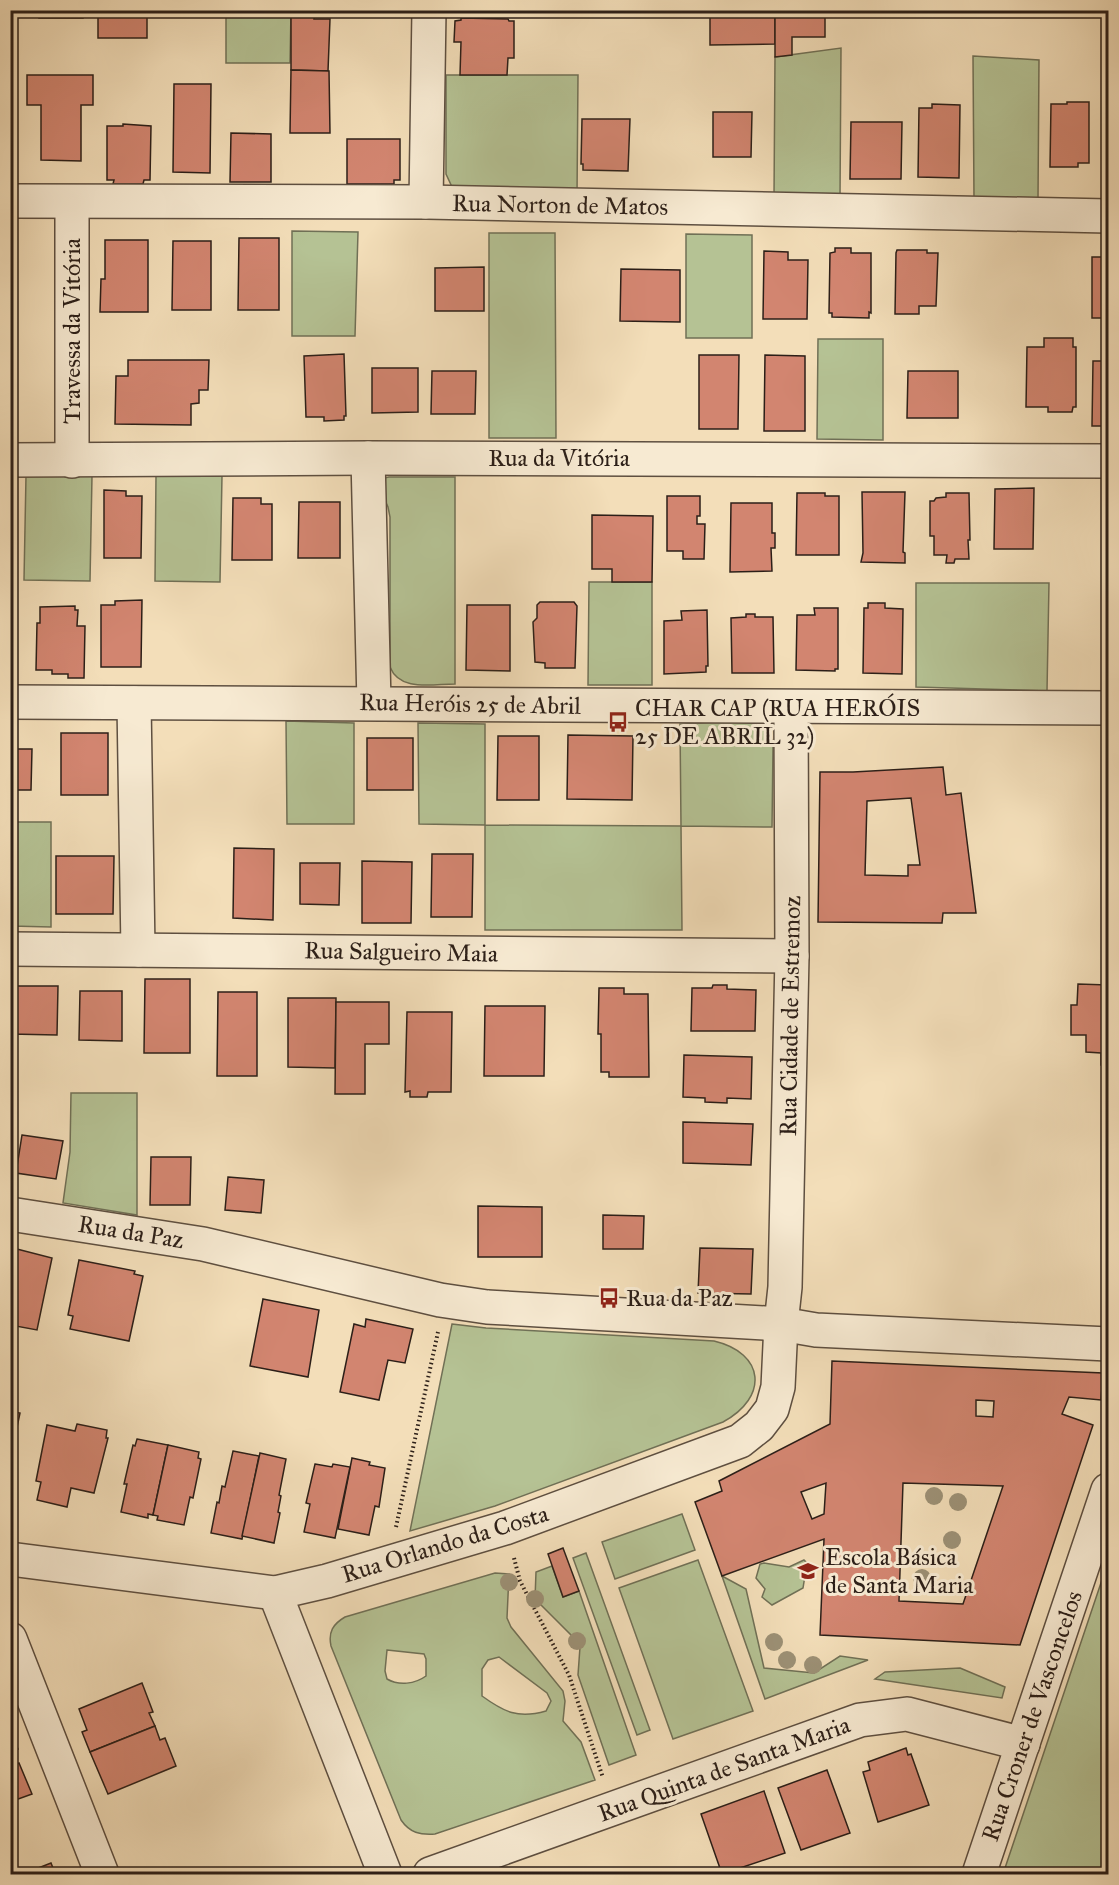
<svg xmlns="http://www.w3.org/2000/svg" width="1119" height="1885" viewBox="0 0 1119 1885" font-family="'IM FELL Great Primer',serif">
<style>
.green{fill:#b5c294;stroke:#707056;stroke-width:1.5;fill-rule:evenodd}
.building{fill:#d28570;stroke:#2c1f18;stroke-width:1.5;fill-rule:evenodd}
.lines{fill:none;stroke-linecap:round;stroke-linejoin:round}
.minor-casing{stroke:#5e4f40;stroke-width:36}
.path{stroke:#2c1f18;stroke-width:4;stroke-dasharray:1.5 3;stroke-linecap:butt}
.minor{stroke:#f7ead2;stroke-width:33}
.tree{fill:#9c9075}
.labels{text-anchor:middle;stroke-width:6;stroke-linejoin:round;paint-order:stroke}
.street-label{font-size:24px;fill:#2c1f18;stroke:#f7ead2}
.poi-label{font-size:24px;fill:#2c1f18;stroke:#f7ead2;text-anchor:start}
</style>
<rect width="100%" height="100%" fill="#f3deb9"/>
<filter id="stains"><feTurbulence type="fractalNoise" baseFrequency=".00333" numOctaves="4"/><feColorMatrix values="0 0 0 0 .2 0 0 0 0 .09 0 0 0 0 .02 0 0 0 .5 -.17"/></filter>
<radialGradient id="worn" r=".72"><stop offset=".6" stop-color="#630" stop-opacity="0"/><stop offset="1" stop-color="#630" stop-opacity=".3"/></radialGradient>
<!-- green -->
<g class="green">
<path d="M 226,11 L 291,11 L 290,63 L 226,63 Z"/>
<path d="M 841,48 L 840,198 L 774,197 L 775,57 Z"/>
<path d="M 973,56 L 1039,60 L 1038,199 L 974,199 Z"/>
<path d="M 446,75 L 578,75 L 577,196 L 453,189 L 446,174 Z"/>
<path d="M 292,231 L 358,232 L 355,336 L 292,336 Z"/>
<path d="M 489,233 L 555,233 L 556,438 L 489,438 Z"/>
<path d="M 686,234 L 752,235 L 752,338 L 686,338 Z"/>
<path d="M 818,339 L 883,339 L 883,440 L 817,439 Z"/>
<path d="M 26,476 L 92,476 L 90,581 L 24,580 Z"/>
<path d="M 156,476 L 222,476 L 220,582 L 155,581 Z"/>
<path d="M 389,477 L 455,477 L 455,684 C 432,684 400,692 390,667 L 390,517 L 388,507 L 383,496 L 384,478 Z"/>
<path d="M 589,582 L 652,582 L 652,685 L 588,685 Z"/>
<path d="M 916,583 L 1049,583 L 1047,691 L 916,687 Z"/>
<path d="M 286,721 L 354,723 L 354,824 L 287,824 Z"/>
<path d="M 418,723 L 485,724 L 485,825 L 681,826 L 680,724 C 698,724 749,719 762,726 C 770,730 772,739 773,747 L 772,827 L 681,826 L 682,930 L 485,930 L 485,825 L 419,824 Z"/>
<path d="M 11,822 L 51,822 L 51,927 L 11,926 Z"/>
<path d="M 71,1093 L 137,1093 L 137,1215 L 63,1203 L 70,1152 Z"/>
<path d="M 452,1324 L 486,1328 L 714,1341 C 765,1353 769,1397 723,1422 L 495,1506 L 410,1531 Z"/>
<path d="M 682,1514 L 695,1550 L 615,1579 L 602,1542 Z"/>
<path d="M 586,1553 L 650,1730 L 637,1735 L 573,1558 Z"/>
<path d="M 698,1560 L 753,1711 L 673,1739 L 619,1588 Z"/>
<path d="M 804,1560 L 807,1563 L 803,1588 L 772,1605 L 762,1597 L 765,1589 L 756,1578 L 760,1564 L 764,1563 L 789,1567 Z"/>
<path d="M 1108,1562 L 1108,1874 L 1003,1874 Z"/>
<path d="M 552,1566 L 563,1597 L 579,1591 L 636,1755 L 609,1765 L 578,1675 L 580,1647 L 577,1641 L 535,1599 L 536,1572 Z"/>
<path d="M 495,1573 L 509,1574 L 507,1618 L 511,1627 L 563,1691 L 565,1701 L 563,1721 L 581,1742 L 595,1780 L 435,1834 C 420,1835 410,1833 401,1820 L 331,1646 C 328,1632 333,1624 345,1617 ZM 387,1650 L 424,1654 L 426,1659 L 426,1676 C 415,1684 399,1686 387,1679 L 385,1671 ZM 499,1657 L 547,1693 L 551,1701 L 546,1711 C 518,1719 504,1712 482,1696 L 482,1669 L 488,1660 Z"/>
<path d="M 722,1576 L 746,1589 L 764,1668 L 814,1673 L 840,1656 L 868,1660 L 765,1699 Z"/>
<path d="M 960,1668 L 1005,1687 L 1002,1698 L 875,1679 L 885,1672 Z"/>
</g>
<!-- building -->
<g class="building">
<rect x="10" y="10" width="4" height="32"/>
<rect x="39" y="10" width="44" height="8"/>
<rect x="98" y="10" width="49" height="28"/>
<path d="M 291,10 L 315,10 L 314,19 L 330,19 L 328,71 L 291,70 Z"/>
<path d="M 746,10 L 775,10 L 775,44 L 710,45 L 710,17 L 742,17 Z"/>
<path d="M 775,10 L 825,10 L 825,37 L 792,37 L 792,55 L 775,57 Z"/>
<path d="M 461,18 L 508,19 L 509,21 L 514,21 L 514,58 L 508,58 L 507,75 L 460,75 L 461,42 L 454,42 L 455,21 L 461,20 Z"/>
<path d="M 1105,31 L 1108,31 L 1108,64 L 1104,64 Z"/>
<path d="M 291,70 L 329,71 L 330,133 L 290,133 Z"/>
<path d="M 27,75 L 93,75 L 93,105 L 81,105 L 81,161 L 41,160 L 41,105 L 27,105 Z"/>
<path d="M 174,84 L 211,84 L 210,173 L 173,172 Z"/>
<path d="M 1067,102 L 1089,102 L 1089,163 L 1078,163 L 1078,167 L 1050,167 L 1051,104 L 1067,104 Z"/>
<path d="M 932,104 L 960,105 L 959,178 L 918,177 L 919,108 L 932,108 Z"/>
<path d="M 713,112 L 752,112 L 751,157 L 713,157 Z"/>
<path d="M 582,119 L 630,119 L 628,171 L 583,170 L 583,164 L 581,164 Z"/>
<path d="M 851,122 L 902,122 L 901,179 L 850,179 Z"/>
<path d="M 123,124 L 151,126 L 150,180 L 144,180 L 143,184 L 113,184 L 114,180 L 107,180 L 107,126 L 123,126 Z"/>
<path d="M 10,125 L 16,125 L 16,142 L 17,142 L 15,175 L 10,175 Z"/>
<path d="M 231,133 L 271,134 L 271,182 L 230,182 Z"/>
<path d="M 347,139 L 400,139 L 400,180 L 394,180 L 394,184 L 347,184 Z"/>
<path d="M 239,238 L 279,238 L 279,310 L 238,310 Z"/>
<path d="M 105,240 L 148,240 L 148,312 L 100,312 L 101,279 L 105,279 Z"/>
<path d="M 173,241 L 211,241 L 211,310 L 172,310 Z"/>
<path d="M 835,248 L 851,248 L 851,253 L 871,253 L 871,313 L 869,312 L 869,318 L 832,317 L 832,313 L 829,313 L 830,253 L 835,252 Z"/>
<path d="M 897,250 L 927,250 L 927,253 L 938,253 L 936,306 L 919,306 L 919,314 L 895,314 L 896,253 Z"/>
<path d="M 764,251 L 788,252 L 788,260 L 808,260 L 807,319 L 763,319 Z"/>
<rect x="1092" y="257" width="16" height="61"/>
<path d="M 484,267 L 484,311 L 435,311 L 435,268 Z"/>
<path d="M 621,269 L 680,270 L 680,322 L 620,321 Z"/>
<path d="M 1044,338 L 1073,338 L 1073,347 L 1076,347 L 1076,407 L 1073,407 L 1072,412 L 1048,412 L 1048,407 L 1026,407 L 1027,347 L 1044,347 Z"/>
<path d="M 344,354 L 346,416 L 344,416 L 344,420 L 324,421 L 324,417 L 306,417 L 304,356 Z"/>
<path d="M 699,355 L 739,355 L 738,429 L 699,429 Z"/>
<path d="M 765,355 L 805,356 L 805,431 L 764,431 Z"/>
<path d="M 128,360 L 209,360 L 208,390 L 199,390 L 199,403 L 191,404 L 191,425 L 115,424 L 116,376 L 128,376 Z"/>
<path d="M 1093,361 L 1108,361 L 1108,426 L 1092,426 Z"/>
<path d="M 372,368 L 418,368 L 418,412 L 372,413 Z"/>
<path d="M 432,371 L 476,371 L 475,414 L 431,414 Z"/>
<path d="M 908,371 L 958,371 L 958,418 L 907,418 Z"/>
<path d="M 1034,488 L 1033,549 L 994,549 L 995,489 Z"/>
<path d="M 104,490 L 126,491 L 126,496 L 142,496 L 141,558 L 104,558 Z"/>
<path d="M 862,492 L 905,492 L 903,552 L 905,553 L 905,563 L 861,562 L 863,553 Z"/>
<path d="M 797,493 L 825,493 L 825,496 L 839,496 L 839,555 L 796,555 Z"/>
<path d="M 946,493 L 969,493 L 970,540 L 968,540 L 969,559 L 955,559 L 954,563 L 946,563 L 947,555 L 934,555 L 934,536 L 930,536 L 930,501 L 934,501 L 936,498 L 946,497 Z"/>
<path d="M 667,496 L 700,496 L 700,516 L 697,516 L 697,524 L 705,524 L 704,559 L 683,559 L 683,551 L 667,551 Z"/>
<path d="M 233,498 L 261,498 L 261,504 L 272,504 L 272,560 L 232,560 Z"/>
<rect x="10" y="501" width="3" height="55"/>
<path d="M 299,502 L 340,502 L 340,558 L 298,558 Z"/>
<path d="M 731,503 L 772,503 L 772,533 L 775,533 L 775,548 L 771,548 L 772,571 L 730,572 Z"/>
<path d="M 592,515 L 653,516 L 652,582 L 612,582 L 612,569 L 592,569 Z"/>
<path d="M 10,585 L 17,585 L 16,628 L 10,628 Z"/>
<path d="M 142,600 L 141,667 L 101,667 L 101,605 L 115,605 L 115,601 Z"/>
<path d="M 540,602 L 574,602 L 577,606 L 575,668 L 545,668 L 545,663 L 535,662 L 533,622 L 537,618 L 537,605 Z"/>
<path d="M 868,603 L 885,603 L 885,608 L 903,609 L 902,674 L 863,673 L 864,608 L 868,608 Z"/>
<path d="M 467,605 L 510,605 L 510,671 L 466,670 Z"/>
<path d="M 75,606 L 75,610 L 78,610 L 77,626 L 85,626 L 84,678 L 68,678 L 68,674 L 52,674 L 52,670 L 36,670 L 37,623 L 40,623 L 40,607 Z"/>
<path d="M 814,608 L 838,608 L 838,669 L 835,669 L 835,671 L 796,670 L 797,615 L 815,615 Z"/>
<path d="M 707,610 L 708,666 L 706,666 L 706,672 L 664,674 L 664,621 L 682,620 L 681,611 Z"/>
<path d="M 746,614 L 755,614 L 755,617 L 773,617 L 774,673 L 732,673 L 731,618 L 746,617 Z"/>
<rect x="61" y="733" width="47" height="62"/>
<path d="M 568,735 L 633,736 L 632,800 L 567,799 Z"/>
<path d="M 498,736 L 539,736 L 539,800 L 497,800 Z"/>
<rect x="367" y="738" width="46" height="52"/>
<path d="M 10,749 L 32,749 L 31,790 L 10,790 Z"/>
<path d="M 943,767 L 946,795 L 961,793 L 976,913 L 943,913 L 942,923 L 818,922 L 820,772 L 853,772 ZM 911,798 L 920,865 L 908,865 L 908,876 L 865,875 L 867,801 Z"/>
<path d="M 234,848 L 274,849 L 273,920 L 233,918 Z"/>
<path d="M 432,854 L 473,854 L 472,917 L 431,917 Z"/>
<path d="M 56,856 L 114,856 L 113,914 L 56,914 Z"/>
<path d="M 362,861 L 412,862 L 411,923 L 362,923 Z"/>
<path d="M 300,863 L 340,863 L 339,905 L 300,904 Z"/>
<path d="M 1108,978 L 1108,1065 L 1101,1065 L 1101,1053 L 1086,1052 L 1086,1035 L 1071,1035 L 1071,1005 L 1077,1005 L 1078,984 L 1108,985 Z"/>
<path d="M 145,979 L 190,979 L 190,1053 L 144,1053 Z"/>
<path d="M 713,985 L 727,985 L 727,989 L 756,990 L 755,1031 L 691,1031 L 692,988 L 712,988 Z"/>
<path d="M 11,986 L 58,986 L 57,1035 L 10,1034 Z"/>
<path d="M 599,988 L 624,988 L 624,994 L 648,994 L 649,1077 L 609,1077 L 609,1072 L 601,1072 L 601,1034 L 598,1034 Z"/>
<path d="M 80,991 L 122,991 L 122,1041 L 79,1040 Z"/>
<path d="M 218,992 L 257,992 L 257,1076 L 217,1076 Z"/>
<path d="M 288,998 L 336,998 L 335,1068 L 288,1067 Z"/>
<path d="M 336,1002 L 389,1002 L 389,1044 L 365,1044 L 365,1094 L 335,1094 Z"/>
<path d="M 485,1006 L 545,1006 L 544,1076 L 484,1076 Z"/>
<path d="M 407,1012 L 452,1012 L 451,1092 L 428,1092 L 427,1097 L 410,1097 L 410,1091 L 405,1092 Z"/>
<path d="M 684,1055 L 752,1057 L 751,1099 L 727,1098 L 727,1103 L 705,1102 L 705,1098 L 683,1097 Z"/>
<path d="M 683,1122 L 753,1124 L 751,1165 L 683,1163 Z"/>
<path d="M 22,1135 L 63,1141 L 56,1179 L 16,1173 Z"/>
<path d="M 151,1157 L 191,1157 L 190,1205 L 150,1205 Z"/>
<path d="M 228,1177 L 264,1180 L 261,1213 L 225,1210 Z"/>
<path d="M 478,1206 L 542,1207 L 542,1257 L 478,1257 Z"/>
<path d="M 603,1215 L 644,1216 L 643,1249 L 603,1249 Z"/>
<path d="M 13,1248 L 52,1258 L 37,1330 L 10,1325 L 10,1262 Z"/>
<path d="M 700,1248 L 753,1249 L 751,1294 L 698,1293 Z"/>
<path d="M 79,1260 L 135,1271 L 134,1274 L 143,1276 L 129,1341 L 70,1329 L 73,1316 L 68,1315 Z"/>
<path d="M 263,1299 L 319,1310 L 308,1377 L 250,1366 Z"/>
<path d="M 366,1319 L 413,1329 L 405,1363 L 388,1360 L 379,1400 L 340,1392 L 354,1324 L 365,1327 Z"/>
<path d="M 832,1361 L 1103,1373 L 1101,1400 L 1069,1397 L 1062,1414 L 1093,1425 L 1020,1645 L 820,1635 L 824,1539 L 722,1576 L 695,1502 L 722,1491 L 719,1481 L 830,1424 ZM 976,1400 L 994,1401 L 993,1417 L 976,1416 ZM 826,1483 L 824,1514 L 812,1519 L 801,1492 ZM 903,1483 L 1003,1486 L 963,1604 L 899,1601 Z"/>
<path d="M 10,1411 L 20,1413 L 10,1460 Z"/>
<path d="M 77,1424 L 107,1430 L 106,1438 L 108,1438 L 94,1493 L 71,1488 L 67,1507 L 37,1500 L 41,1482 L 36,1481 L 47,1425 L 75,1431 Z"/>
<path d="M 137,1439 L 168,1445 L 153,1515 L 148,1514 L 148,1518 L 121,1512 L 127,1484 L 124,1484 L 133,1445 L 135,1446 Z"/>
<path d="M 168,1445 L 199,1452 L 198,1458 L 201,1459 L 193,1498 L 190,1497 L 184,1525 L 157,1520 L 158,1516 L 153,1515 Z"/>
<path d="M 233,1451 L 259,1456 L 242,1539 L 211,1533 L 217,1502 L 219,1503 L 222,1486 L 225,1487 Z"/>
<path d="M 260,1453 L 286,1459 L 279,1495 L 281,1496 L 278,1512 L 280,1513 L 274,1543 L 242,1536 Z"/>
<path d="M 352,1458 L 370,1462 L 369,1465 L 385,1468 L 379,1507 L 375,1506 L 369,1535 L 338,1529 Z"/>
<path d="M 315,1464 L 332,1467 L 333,1464 L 350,1467 L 335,1538 L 304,1532 L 310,1504 L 306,1503 Z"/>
<path d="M 563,1548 L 579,1591 L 563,1597 L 548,1554 Z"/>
<path d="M 142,1683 L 153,1712 L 149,1713 L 155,1726 L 90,1752 L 82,1732 L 87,1730 L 79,1709 Z"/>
<path d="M 155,1726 L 160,1740 L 165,1738 L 176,1766 L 108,1794 L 90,1752 Z"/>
<path d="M 10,1730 L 18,1749 L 10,1752 Z"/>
<path d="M 906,1748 L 908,1755 L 911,1754 L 929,1805 L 878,1822 L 863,1772 L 870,1770 L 868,1762 Z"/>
<path d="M 10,1761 L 12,1766 L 19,1763 L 32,1794 L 10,1802 Z"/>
<path d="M 827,1770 L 850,1833 L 801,1850 L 778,1788 Z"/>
<path d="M 764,1791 L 785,1853 L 722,1874 L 701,1814 Z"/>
<path d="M 51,1863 L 55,1873 L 60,1871 L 61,1874 L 23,1874 Z"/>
</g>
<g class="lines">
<!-- minor casing -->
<g class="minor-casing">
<g id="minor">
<path d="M 10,201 L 426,202 L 1108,216"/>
<path d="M 72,202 L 72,461"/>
<path d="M 426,202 L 429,10"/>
<path d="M 368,458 L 374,703"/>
<path d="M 10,460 L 368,458 L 1108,461"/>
<path d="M 10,702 L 1108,708"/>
<path d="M 134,703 L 138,950"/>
<path d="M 10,949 L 792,956"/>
<path d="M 10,1214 L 203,1244 L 440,1300 L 487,1307 L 781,1324 L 816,1330 L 1108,1344"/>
<path d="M 10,1559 L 275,1593 L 327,1581 L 505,1528 L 740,1441 L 759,1426 L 772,1409 L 778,1387 L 781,1324 L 785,1287 L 792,956 L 791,707"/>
<path d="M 275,1593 L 385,1874"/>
<path d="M 10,1639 L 102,1874"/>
<path d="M 430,1874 L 860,1720 L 907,1714 L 1023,1744"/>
<path d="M 979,1874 L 1108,1490"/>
</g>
</g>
<!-- path -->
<g class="path">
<path d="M 396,1527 L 438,1332"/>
<path d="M 514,1558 L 520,1581 L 569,1675 L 603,1778"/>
</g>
<!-- minor -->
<use href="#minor" class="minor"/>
</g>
<!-- trees -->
<g class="tree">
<circle cx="934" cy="1496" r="9"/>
<circle cx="958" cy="1502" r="9"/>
<circle cx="952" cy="1540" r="9"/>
<circle cx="922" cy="1578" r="9"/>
<circle cx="509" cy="1582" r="9"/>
<circle cx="535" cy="1599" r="9"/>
<circle cx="577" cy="1641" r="9"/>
<circle cx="774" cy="1642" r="9"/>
<circle cx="787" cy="1660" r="9"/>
<circle cx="813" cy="1665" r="9"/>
</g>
<!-- icons -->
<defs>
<g id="bus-bare" transform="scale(1.62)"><path d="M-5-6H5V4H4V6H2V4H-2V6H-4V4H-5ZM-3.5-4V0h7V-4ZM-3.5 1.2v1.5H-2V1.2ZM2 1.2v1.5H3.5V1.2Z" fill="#8f2418" stroke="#f7ead2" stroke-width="2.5" paint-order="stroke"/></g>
<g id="school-bare" transform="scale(1.62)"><path d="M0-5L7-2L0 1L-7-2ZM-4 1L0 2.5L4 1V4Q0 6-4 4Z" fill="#8f2418" stroke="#f7ead2" stroke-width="2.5" paint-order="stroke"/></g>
</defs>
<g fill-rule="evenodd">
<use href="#bus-bare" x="618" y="722"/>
<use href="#bus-bare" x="609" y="1298"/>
<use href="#school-bare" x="808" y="1571"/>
</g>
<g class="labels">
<!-- street labels -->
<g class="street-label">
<text transform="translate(560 205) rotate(1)" y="8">Rua Norton de Matos</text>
<text transform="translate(72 331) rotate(-90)" y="8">Travessa da Vitória</text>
<text x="559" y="466">Rua da Vitória</text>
<text transform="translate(470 704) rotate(1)" y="8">Rua Heróis 25 de Abril</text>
<text transform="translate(401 952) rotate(1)" y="8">Rua Salgueiro Maia</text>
<text transform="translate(790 1016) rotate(-89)" y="8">Rua Cidade de Estremoz</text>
<text transform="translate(131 1232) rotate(9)" y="8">Rua da Paz</text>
<text transform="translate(445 1544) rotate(-17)" y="8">Rua Orlando da Costa</text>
<text transform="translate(1032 1716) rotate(-71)" y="8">Rua Croner de Vasconcelos</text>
<text transform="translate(724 1769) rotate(-20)" y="8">Rua Quinta de Santa Maria</text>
</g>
<!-- poi labels -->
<g class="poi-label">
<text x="635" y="716">CHAR CAP (RUA HERÓIS<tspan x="635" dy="28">25 DE ABRIL 32)</tspan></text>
<text x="626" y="1306">Rua da Paz</text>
<text x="825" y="1565">Escola Básica<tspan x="825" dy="28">de Santa Maria</tspan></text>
</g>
</g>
<!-- margin -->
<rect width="1119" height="1885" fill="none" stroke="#f3deb9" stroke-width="36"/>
<rect x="12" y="12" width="1095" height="1861" fill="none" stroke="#2c1f18" stroke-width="3"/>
<rect x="18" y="18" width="1083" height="1849" fill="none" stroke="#2c1f18" stroke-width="1.5"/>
<rect width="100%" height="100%" filter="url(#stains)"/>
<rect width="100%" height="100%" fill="url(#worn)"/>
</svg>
